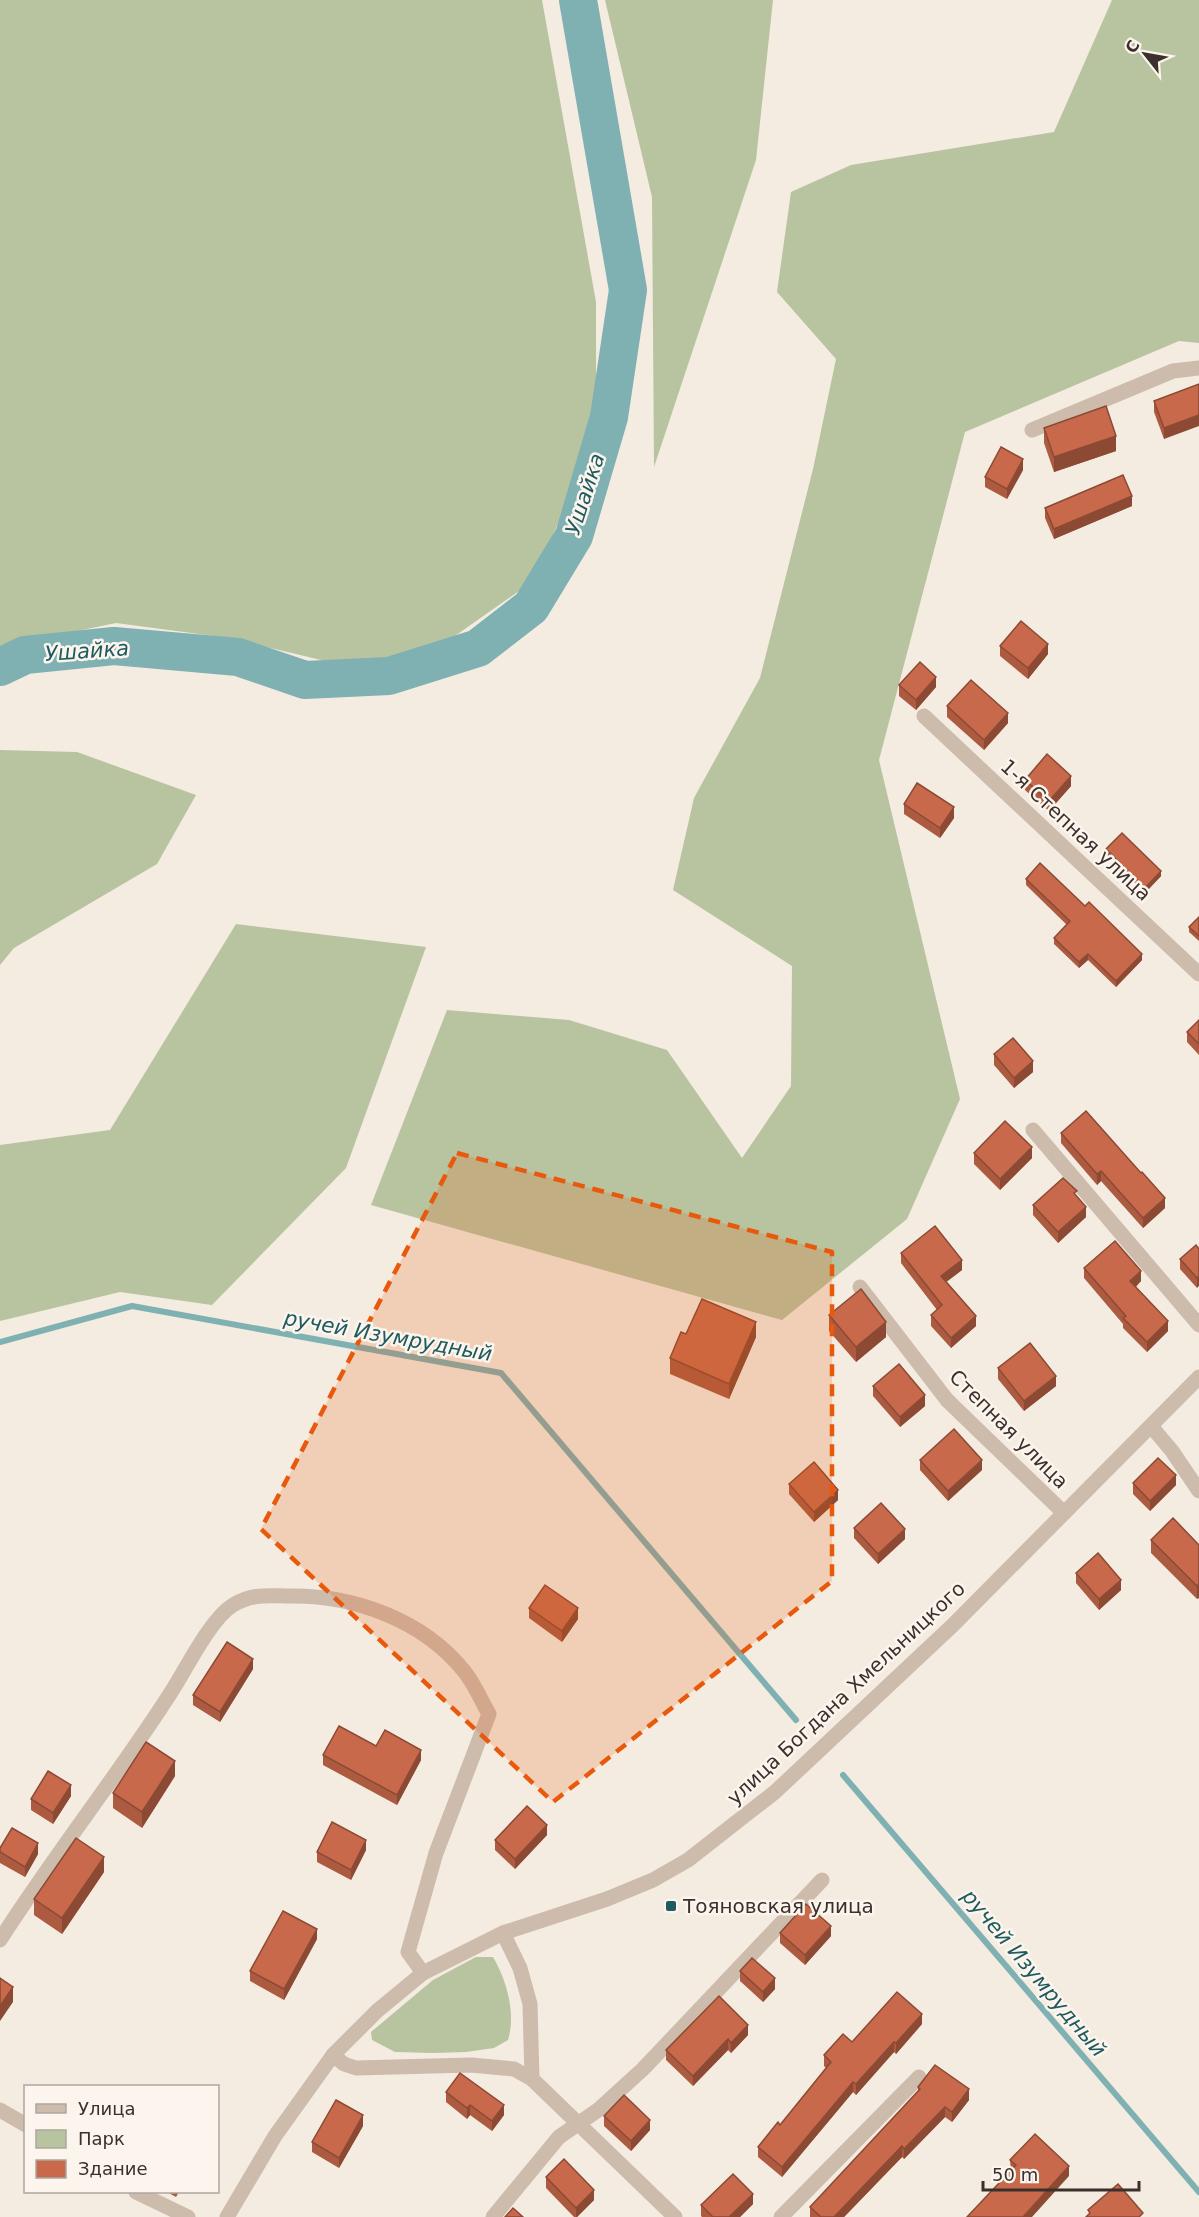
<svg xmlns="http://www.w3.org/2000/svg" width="1199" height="2217" viewBox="0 0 1199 2217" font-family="'DejaVu Sans',sans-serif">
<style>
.green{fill:#b8c4a0}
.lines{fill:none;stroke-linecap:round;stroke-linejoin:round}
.stream{stroke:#7fb0b2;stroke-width:6}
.river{stroke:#7fb0b2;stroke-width:38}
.minor{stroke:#cdbbac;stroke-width:15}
.tertiary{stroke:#cdbbac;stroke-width:15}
.wall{fill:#ac5a40}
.shaded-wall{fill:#8c4a34}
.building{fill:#c8694b;stroke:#8c4a34;stroke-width:1.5}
.marked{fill:#e8590c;fill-opacity:0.2;stroke:#e8590c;stroke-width:4.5;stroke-dasharray:12 8;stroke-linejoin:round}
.poi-dot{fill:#1f5a5e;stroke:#fbf5ee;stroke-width:2}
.labels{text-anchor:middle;stroke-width:5;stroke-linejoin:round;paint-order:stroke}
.street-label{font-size:20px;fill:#3b302b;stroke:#fbf5ee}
.poi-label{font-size:20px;fill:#3b302b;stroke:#fbf5ee;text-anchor:start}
.water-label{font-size:21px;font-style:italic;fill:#1f5a5e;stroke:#fbf5ee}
</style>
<rect width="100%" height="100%" fill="#f4ebe1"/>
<!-- green -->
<g class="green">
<path d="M 0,0 L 542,0 L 596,302 L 596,413 L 569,501 L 529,584 L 452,638 L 407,658 L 346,666 L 229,638 L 116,623 L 20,643 L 0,650 Z"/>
<path d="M 605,0 L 773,0 L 756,160 L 654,467 L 652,197 Z"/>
<path d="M 1112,0 L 1199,0 L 1199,343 L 1179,341 L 965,432 L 879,760 L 960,1099 L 907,1219 L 782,1320 L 371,1205 L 447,1010 L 569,1020 L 667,1050 L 742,1158 L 791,1086 L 792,966 L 673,890 L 694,798 L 760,678 L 813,469 L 836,359 L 777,292 L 791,192 L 851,165 L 1054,132 Z"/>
<path d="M 0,750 L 77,752 L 196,795 L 157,864 L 14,948 L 0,965 Z"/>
<path d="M 236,924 L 426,947 L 346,1168 L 212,1305 L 120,1292 L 0,1321 L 0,1145 L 110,1130 Z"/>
<path d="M 476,1957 L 493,1957 C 507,1981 516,2014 508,2040 L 494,2048 L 466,2052 L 434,2053 L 395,2052 L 372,2040 L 371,2032 L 433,1980 Z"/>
</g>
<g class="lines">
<!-- stream -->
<g class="stream">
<path d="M 0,1342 L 132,1306 L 501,1373 L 796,1720"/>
<path d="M 843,1775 L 1199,2192"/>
</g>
<!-- river -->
<path class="river" d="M 0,667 L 25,655 L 114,646 L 238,657 L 305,680 L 389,676 L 478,648 L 531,607 L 574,536 L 609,417 L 628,290 L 578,0"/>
<!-- minor -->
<g class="minor">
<path d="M 1032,430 L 1173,371 L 1199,368"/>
<path d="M 924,716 L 1199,974"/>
<path d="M 1033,1130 L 1199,1325"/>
<path d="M 860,1287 L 947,1400 L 1064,1513"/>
<path d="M 1151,1426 L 1172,1451 L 1199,1491"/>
<path d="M 503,1933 L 520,1968 L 530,2004 L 532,2079"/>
<path d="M 0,1940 C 53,1857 115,1779 168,1697 C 185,1672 209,1620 233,1605 C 253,1593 269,1596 290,1596 C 354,1595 423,1620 464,1671 C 474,1683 481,1700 489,1714 L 436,1853 L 408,1952 L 423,1973"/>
<path d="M 333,2055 L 344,2064 L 356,2068 L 471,2065 L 514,2069 L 532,2079 L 675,2217"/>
<path d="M 0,2110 L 26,2125"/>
<path d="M 136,2192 L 188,2217"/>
<path d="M 493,2217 L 559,2137 L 598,2110 L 643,2069 L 822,1880"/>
<path d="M 781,2217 L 919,2077"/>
</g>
<!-- tertiary -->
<path class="tertiary" d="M 227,2217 L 275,2136 L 333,2055 L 377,2011 L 423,1973 L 503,1933 L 607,1899 L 653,1880 L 688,1860 L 775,1792 L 953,1625 L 1199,1377"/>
</g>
<!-- wall -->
<g class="wall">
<path d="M 1199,384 L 1164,439 L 1154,412 L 1154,401 Z"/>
<path d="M 1044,428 L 1116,451 L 1054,472 L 1044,443 Z"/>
<path d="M 1023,470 L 1007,499 L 985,487 L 985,477 Z"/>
<path d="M 1132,506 L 1054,539 L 1045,518 L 1045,508 Z"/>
<path d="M 1000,646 L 1048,654 L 1028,679 L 1000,656 Z"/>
<path d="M 899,685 L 936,687 L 916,710 L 899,696 Z"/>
<path d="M 947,706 L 1008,723 L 984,750 L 947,717 Z"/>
<path d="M 1025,780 L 1071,786 L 1049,811 L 1025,790 Z"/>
<path d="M 904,804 L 954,818 L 940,838 L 904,814 Z"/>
<path d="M 1106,849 L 1161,876 L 1145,893 L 1106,854 Z"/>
<path d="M 1026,879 L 1142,960 L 1116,987 L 1088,960 L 1079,968 L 1054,944 L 1054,938 L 1067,925 L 1026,885 Z"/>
<path d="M 1199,917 L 1199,941 L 1189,932 L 1189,927 Z"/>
<path d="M 1199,1020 L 1199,1055 L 1187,1042 L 1187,1032 Z"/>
<path d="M 994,1054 L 1033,1072 L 1014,1088 L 994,1065 Z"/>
<path d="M 1061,1133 L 1165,1208 L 1143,1228 L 1101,1181 L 1097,1185 L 1061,1143 Z"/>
<path d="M 974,1153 L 1032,1158 L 1000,1190 L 974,1164 Z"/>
<path d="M 1033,1205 L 1086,1217 L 1058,1243 L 1033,1215 Z"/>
<path d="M 1199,1249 L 1197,1288 L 1180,1269 L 1180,1259 Z"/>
<path d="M 901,1253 L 962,1270 L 946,1282 L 976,1326 L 951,1348 L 931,1326 L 931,1315 L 937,1310 L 901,1263 Z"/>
<path d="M 1084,1268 L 1141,1281 L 1136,1287 L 1168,1331 L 1147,1352 L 1123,1328 L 1123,1324 L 1084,1278 Z"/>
<path d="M 829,1315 L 886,1337 L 856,1362 L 829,1331 Z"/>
<path d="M 686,1334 L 756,1337 L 729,1399 L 670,1374 L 670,1358 Z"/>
<path d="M 998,1368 L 1056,1386 L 1024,1411 L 998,1379 Z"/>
<path d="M 873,1386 L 925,1406 L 900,1427 L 873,1396 Z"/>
<path d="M 920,1460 L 982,1470 L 948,1501 L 920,1470 Z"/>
<path d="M 1133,1483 L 1176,1485 L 1150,1511 L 1133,1494 Z"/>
<path d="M 789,1484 L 838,1500 L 814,1522 L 789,1494 Z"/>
<path d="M 854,1528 L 905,1539 L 878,1564 L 854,1538 Z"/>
<path d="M 1151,1540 L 1199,1545 L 1197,1599 L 1151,1553 Z"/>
<path d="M 1076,1573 L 1121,1590 L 1099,1610 L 1076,1583 Z"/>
<path d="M 529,1608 L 578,1619 L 562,1642 L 529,1618 Z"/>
<path d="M 253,1669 L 220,1722 L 193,1705 L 193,1695 Z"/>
<path d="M 376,1746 L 421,1760 L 397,1805 L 323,1765 L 323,1755 Z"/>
<path d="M 175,1776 L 142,1828 L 113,1808 L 113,1793 Z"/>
<path d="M 71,1796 L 53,1824 L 31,1810 L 31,1799 Z"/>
<path d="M 547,1835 L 515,1869 L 495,1850 L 495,1840 Z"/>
<path d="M 0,1848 L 38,1854 L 25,1877 L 0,1863 Z"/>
<path d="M 366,1850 L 351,1880 L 317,1862 L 317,1852 Z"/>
<path d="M 104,1872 L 62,1934 L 34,1915 L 34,1899 Z"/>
<path d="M 780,1933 L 831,1936 L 805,1965 L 780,1943 Z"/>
<path d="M 317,1939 L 284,2000 L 250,1981 L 250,1971 Z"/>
<path d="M 740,1971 L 775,1989 L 763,2002 L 740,1981 Z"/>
<path d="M 922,2024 L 896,2054 L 894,2052 L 856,2095 L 853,2092 L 782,2177 L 758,2157 L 758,2147 L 780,2125 L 826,2068 L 824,2066 L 824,2055 L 852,2042 Z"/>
<path d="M 748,2035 L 731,2053 L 728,2050 L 693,2086 L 666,2060 L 666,2050 Z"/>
<path d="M 918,2087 L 969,2100 L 952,2122 L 945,2117 L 904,2159 L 902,2157 L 844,2217 L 810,2217 L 810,2207 L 918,2091 Z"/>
<path d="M 446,2092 L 504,2115 L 492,2131 L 470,2115 L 467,2119 L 446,2102 Z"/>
<path d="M 604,2116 L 650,2130 L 631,2151 L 604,2126 Z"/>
<path d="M 363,2126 L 339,2168 L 312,2152 L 312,2142 Z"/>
<path d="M 1010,2160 L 1069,2176 L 1011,2171 Z"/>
<path d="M 546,2177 L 594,2200 L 577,2217 L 574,2217 L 546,2188 Z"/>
<path d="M 167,2192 L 179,2192 L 176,2197 Z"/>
<path d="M 753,2204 L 740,2217 L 702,2217 L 701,2216 L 701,2205 Z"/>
</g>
<!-- shaded-wall -->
<g class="shaded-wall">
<path d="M 1199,415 L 1199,426 L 1164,439 L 1164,428 Z"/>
<path d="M 1116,436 L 1116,451 L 1054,472 L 1054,457 Z"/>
<path d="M 1023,459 L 1023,470 L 1007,499 L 1007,489 Z"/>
<path d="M 1132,496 L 1132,506 L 1054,539 L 1054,529 Z"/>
<path d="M 1048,644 L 1048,654 L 1028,679 L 1028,668 Z"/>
<path d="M 936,677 L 936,687 L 916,710 L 916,700 Z"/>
<path d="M 1008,713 L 1008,723 L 984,750 L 984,740 Z"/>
<path d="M 1071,776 L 1071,786 L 1049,811 L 1049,801 Z"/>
<path d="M 954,807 L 954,818 L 940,838 L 940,828 Z"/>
<path d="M 1161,871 L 1161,876 L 1145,893 L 1145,888 Z"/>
<path d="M 1088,954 L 1088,960 L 1079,968 L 1079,962 Z"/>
<path d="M 1142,954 L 1142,960 L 1116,987 L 1116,981 Z"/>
<path d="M 1033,1061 L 1033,1072 L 1014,1088 L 1014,1078 Z"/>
<path d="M 1032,1147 L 1032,1158 L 1000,1190 L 1000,1179 Z"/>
<path d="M 1101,1171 L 1101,1181 L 1097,1185 L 1097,1174 Z"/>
<path d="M 1165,1198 L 1165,1208 L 1143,1228 L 1143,1218 Z"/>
<path d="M 1086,1207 L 1086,1217 L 1058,1243 L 1058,1232 Z"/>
<path d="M 962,1260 L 962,1270 L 941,1286 L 941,1276 Z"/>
<path d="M 1141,1271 L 1141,1281 L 1130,1291 L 1130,1281 Z"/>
<path d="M 1199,1276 L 1199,1286 L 1197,1288 L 1197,1278 Z"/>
<path d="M 976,1316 L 976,1326 L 951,1348 L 951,1338 Z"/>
<path d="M 1168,1321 L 1168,1331 L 1147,1352 L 1147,1342 Z"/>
<path d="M 756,1322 L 756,1337 L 729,1399 L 729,1384 Z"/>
<path d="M 886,1322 L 886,1337 L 856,1362 L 856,1347 Z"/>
<path d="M 1056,1376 L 1056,1386 L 1024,1411 L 1024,1401 Z"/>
<path d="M 925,1395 L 925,1406 L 900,1427 L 900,1417 Z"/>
<path d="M 982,1460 L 982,1470 L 948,1501 L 948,1491 Z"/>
<path d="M 1176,1475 L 1176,1485 L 1150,1511 L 1150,1501 Z"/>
<path d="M 838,1490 L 838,1500 L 814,1522 L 814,1512 Z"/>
<path d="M 905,1529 L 905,1539 L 878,1564 L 878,1554 Z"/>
<path d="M 1121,1580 L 1121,1590 L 1099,1610 L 1099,1599 Z"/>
<path d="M 1199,1584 L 1199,1598 L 1197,1599 L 1197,1586 Z"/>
<path d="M 578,1608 L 578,1619 L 562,1642 L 562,1631 Z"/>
<path d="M 253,1659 L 253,1669 L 220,1722 L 220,1712 Z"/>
<path d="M 421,1750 L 421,1760 L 397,1805 L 397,1795 Z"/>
<path d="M 175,1761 L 175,1776 L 142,1828 L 142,1812 Z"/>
<path d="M 71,1785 L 71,1796 L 53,1824 L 53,1813 Z"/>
<path d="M 547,1825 L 547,1835 L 515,1869 L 515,1859 Z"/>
<path d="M 366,1840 L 366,1850 L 351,1880 L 351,1870 Z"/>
<path d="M 38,1843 L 38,1854 L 25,1877 L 25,1867 Z"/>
<path d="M 104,1857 L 104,1872 L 62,1934 L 62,1918 Z"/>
<path d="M 831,1926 L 831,1936 L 805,1965 L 805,1955 Z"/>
<path d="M 317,1929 L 317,1939 L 284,2000 L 284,1989 Z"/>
<path d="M 775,1978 L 775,1989 L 763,2002 L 763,1992 Z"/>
<path d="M 13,1987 L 13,2002 L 0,2021 L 0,2006 Z"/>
<path d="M 922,2014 L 922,2024 L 896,2054 L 896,2043 Z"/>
<path d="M 748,2025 L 748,2035 L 731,2053 L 731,2043 Z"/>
<path d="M 728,2039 L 728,2050 L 693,2086 L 693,2076 Z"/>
<path d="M 894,2042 L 894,2052 L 856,2095 L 856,2084 Z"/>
<path d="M 853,2082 L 853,2092 L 782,2177 L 782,2167 Z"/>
<path d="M 969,2089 L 969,2100 L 952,2122 L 952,2112 Z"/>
<path d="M 470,2105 L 470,2115 L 467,2119 L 467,2108 Z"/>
<path d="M 504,2105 L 504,2115 L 492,2131 L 492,2121 Z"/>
<path d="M 945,2107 L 945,2117 L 904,2159 L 904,2149 Z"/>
<path d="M 363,2115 L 363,2126 L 339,2168 L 339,2158 Z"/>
<path d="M 650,2120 L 650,2130 L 631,2151 L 631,2141 Z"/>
<path d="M 902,2146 L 902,2157 L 844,2217 L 834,2217 Z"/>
<path d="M 1069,2166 L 1069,2176 L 1032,2217 L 1023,2217 Z"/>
<path d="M 594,2190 L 594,2200 L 577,2217 L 576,2217 L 576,2208 Z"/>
<path d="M 753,2194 L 753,2204 L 740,2217 L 729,2217 Z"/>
</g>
<!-- building -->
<g class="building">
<path d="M 1199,384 L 1199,415 L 1164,428 L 1154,401 Z"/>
<path d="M 1106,406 L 1116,436 L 1054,457 L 1044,428 Z"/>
<path d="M 1001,447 L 1023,459 L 1007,489 L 985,477 Z"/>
<path d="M 1123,475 L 1132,496 L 1054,529 L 1045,508 Z"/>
<path d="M 1021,621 L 1048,644 L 1028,668 L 1000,646 Z"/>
<path d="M 920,662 L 936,677 L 916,700 L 899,685 Z"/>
<path d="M 971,680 L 1008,713 L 984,740 L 947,706 Z"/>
<path d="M 1047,754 L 1071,776 L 1049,801 L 1025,780 Z"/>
<path d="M 917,783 L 954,807 L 940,828 L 904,804 Z"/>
<path d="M 1122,833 L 1161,871 L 1145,888 L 1106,849 Z"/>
<path d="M 1040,863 L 1085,906 L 1089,902 L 1142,954 L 1116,981 L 1088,954 L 1079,962 L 1054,938 L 1070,921 L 1026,879 Z"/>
<path d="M 1199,917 L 1199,936 L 1189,927 Z"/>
<path d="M 1199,1020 L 1199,1044 L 1187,1032 Z"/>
<path d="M 1013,1038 L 1033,1061 L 1014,1078 L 994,1054 Z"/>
<path d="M 1086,1111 L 1141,1173 L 1142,1172 L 1165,1198 L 1143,1218 L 1101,1171 L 1097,1174 L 1061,1133 Z"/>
<path d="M 1005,1121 L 1032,1147 L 1000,1179 L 974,1153 Z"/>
<path d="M 1063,1178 L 1077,1191 L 1074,1193 L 1086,1207 L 1058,1232 L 1033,1205 Z"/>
<path d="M 935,1226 L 962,1260 L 941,1276 L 976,1316 L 951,1338 L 931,1315 L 942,1305 L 901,1253 Z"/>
<path d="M 1115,1241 L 1141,1271 L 1130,1281 L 1168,1321 L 1147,1342 L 1123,1318 L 1126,1316 L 1084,1268 Z"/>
<path d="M 1196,1245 L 1199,1249 L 1199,1276 L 1197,1278 L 1180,1259 Z"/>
<path d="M 861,1289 L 886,1322 L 856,1347 L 829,1315 Z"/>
<path d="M 702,1299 L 756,1322 L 729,1384 L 670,1358 L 681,1332 L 686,1334 Z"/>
<path d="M 1030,1343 L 1056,1376 L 1024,1401 L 998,1368 Z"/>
<path d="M 899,1364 L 925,1395 L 900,1417 L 873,1386 Z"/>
<path d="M 954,1429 L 982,1460 L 948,1491 L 920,1460 Z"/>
<path d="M 1158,1458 L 1176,1475 L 1150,1501 L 1133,1483 Z"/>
<path d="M 814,1462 L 838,1490 L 814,1512 L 789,1484 Z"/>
<path d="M 881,1503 L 905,1529 L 878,1554 L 854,1528 Z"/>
<path d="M 1173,1518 L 1199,1545 L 1199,1584 L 1197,1586 L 1151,1540 Z"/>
<path d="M 1098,1553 L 1121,1580 L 1099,1599 L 1076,1573 Z"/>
<path d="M 545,1585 L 578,1608 L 562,1631 L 529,1608 Z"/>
<path d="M 227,1642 L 253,1659 L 220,1712 L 193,1695 Z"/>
<path d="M 339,1726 L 376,1746 L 385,1730 L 421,1750 L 397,1795 L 323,1755 Z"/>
<path d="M 146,1742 L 175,1761 L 142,1812 L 113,1793 Z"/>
<path d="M 48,1771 L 71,1785 L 53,1813 L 31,1799 Z"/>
<path d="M 527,1806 L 547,1825 L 515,1859 L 495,1840 Z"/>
<path d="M 332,1822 L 366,1840 L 351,1870 L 317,1852 Z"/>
<path d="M 12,1828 L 38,1843 L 25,1867 L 0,1852 L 0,1848 Z"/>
<path d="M 76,1838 L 104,1857 L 62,1918 L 34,1899 Z"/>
<path d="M 806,1904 L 831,1926 L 805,1955 L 780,1933 Z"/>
<path d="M 283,1911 L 317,1929 L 284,1989 L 250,1971 Z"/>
<path d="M 752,1958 L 775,1978 L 763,1992 L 740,1971 Z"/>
<path d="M 0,1978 L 13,1987 L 0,2006 Z"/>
<path d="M 897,1992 L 922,2014 L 896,2043 L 894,2042 L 856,2084 L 853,2082 L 782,2167 L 758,2147 L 778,2122 L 780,2125 L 831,2062 L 824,2055 L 843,2034 L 852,2042 Z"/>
<path d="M 719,1996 L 748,2025 L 731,2043 L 728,2039 L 693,2076 L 666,2050 Z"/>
<path d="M 935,2065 L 969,2089 L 952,2112 L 945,2107 L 904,2149 L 902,2146 L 834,2217 L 821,2217 L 810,2207 L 920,2089 L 918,2087 Z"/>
<path d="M 460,2073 L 504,2105 L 492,2121 L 470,2105 L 467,2108 L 446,2092 Z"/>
<path d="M 624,2095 L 650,2120 L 631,2141 L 604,2116 Z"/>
<path d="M 336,2100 L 363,2115 L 339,2158 L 312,2142 Z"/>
<path d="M 1035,2134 L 1069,2166 L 1023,2217 L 967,2217 L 1016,2165 L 1010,2160 Z"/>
<path d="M 564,2159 L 594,2190 L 576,2208 L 546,2177 Z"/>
<path d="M 733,2174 L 753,2194 L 729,2217 L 713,2217 L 701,2205 Z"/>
<path d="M 1118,2184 L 1143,2213 L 1139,2217 L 1086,2217 L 1090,2213 L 1088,2210 Z"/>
<path d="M 513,2208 L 523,2217 L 505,2217 Z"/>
</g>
<!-- marked area -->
<path class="marked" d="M 457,1153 L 832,1252 L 832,1581 L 553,1802 L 261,1529 Z"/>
<!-- markers -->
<rect class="poi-dot" x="665" y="1900" width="12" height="12" rx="3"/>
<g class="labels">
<!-- street labels -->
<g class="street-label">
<text transform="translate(1076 830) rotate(43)" y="7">1-я Степная улица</text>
<text transform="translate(1009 1429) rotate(45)" y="7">Степная улица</text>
<text transform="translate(846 1693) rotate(-43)" y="7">улица Богдана Хмельницкого</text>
</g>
<!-- poi labels -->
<g class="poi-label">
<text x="683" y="1913">Тояновская улица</text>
</g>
<!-- water labels -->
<g class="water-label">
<text transform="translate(585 494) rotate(-72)" y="7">Ушайка</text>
<text transform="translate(87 651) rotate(-4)" y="7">Ушайка</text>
<text transform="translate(388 1336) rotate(10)" y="7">ручей Изумрудный</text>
<text transform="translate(1034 1973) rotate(50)" y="7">ручей Изумрудный</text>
</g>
</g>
<!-- legend -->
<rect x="24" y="2085" width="195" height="108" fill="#fbf5ee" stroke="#aea6a0" stroke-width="1.5"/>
<rect x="36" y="2104" width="30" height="9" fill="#cdbbac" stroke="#aea6a0" stroke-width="1.5"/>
<text x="78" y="2115" font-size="18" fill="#3b302b">Улица</text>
<rect x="36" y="2130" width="30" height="18" fill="#b8c4a0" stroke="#aea6a0" stroke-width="1.5"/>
<text x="78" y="2145" font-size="18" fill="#3b302b">Парк</text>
<rect x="36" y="2160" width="30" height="18" fill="#c8694b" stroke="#aea6a0" stroke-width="1.5"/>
<text x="78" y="2175" font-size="18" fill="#3b302b">Здание</text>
<!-- north arrow -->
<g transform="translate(1145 54) rotate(301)" stroke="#fbf5ee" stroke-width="4.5" paint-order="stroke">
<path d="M0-4.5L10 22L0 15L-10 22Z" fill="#3b302b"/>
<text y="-9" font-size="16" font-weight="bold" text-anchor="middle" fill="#3b302b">С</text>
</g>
<!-- scale -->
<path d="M983 2181v9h156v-9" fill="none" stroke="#3b302b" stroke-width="3"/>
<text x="992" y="2181" font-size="18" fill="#3b302b" stroke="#fbf5ee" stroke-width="4.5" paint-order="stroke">50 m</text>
</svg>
